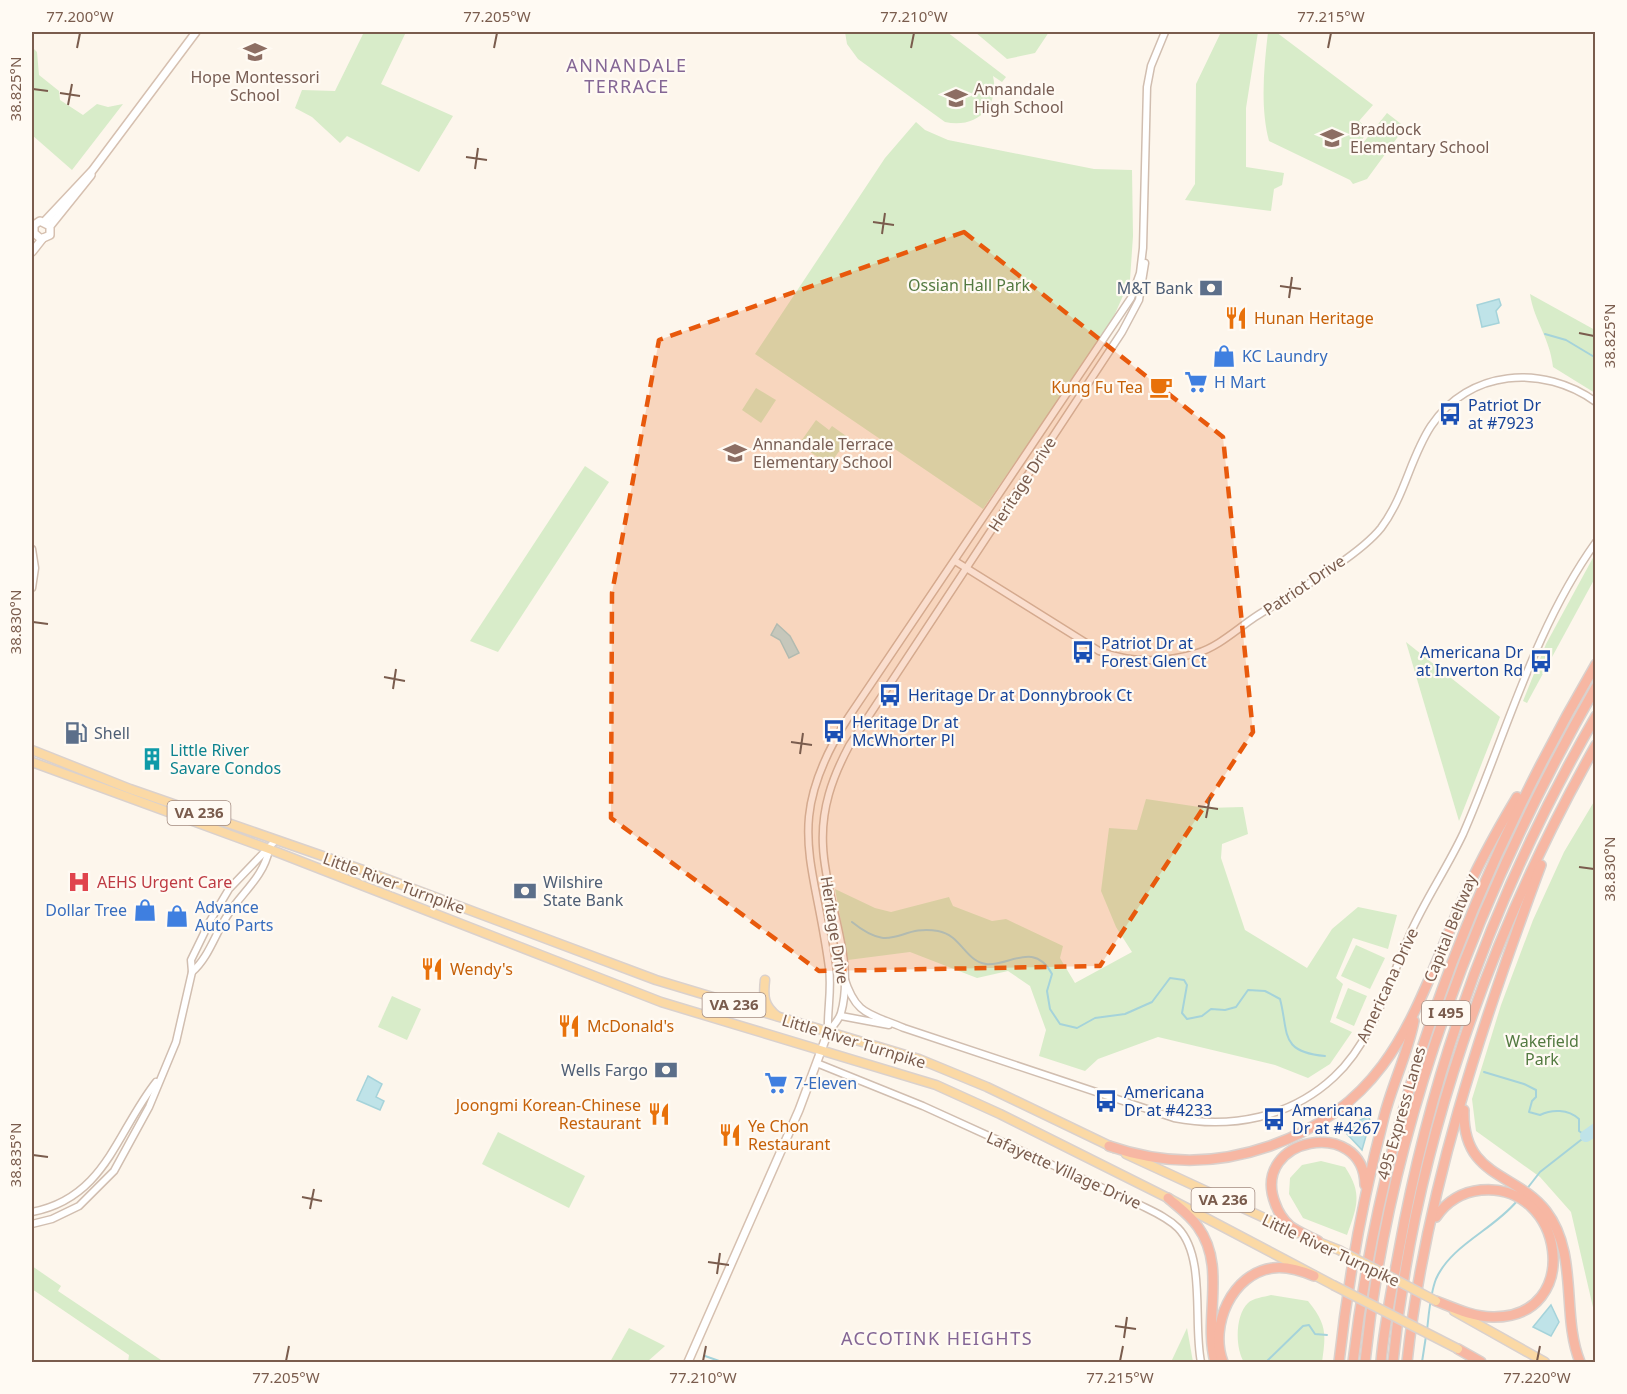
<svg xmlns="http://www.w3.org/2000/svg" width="1627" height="1394" viewBox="0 0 1627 1394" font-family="'Noto Sans',sans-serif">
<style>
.green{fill:#d8ecc9}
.water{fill:#bfe3e8;stroke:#a5d3da;stroke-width:1.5}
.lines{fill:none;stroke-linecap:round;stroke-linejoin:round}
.stream{stroke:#a5d3da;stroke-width:2}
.river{stroke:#bfe3e8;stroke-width:12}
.tertiary-casing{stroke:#d1beb0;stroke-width:9}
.secondary-casing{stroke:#d6c0b0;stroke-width:10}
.primary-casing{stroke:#dad1cd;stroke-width:11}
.motorway-casing{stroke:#dad1cd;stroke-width:12}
.tertiary{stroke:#fff;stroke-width:6}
.secondary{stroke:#fff;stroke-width:7}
.primary{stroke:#fbd9a5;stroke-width:8}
.motorway{stroke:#f7b7a3;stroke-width:9}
.primary-bridge-casing{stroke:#dad1cd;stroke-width:11;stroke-linecap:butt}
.primary-bridge{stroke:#fbd9a5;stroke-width:8}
.marked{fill:#e8590c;fill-opacity:0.2;stroke:#e8590c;stroke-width:4.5;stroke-dasharray:12 8;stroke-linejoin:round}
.ticks{fill:none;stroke:#7a5c4d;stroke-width:2}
.labels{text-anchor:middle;stroke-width:4.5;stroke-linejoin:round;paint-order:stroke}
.shield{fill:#fffaf3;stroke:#a28b7f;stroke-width:1.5}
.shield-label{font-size:15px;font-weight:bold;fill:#7a5c4d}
.education-label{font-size:16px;fill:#785e54;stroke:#fffaf3;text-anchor:start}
.park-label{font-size:16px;fill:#537a41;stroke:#fffaf3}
.service-label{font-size:16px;fill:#4e5e75;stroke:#fffaf3;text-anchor:end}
.food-label{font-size:16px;fill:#c56008;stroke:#fffaf3;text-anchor:start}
.shop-label{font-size:16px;fill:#366cbe;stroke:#fffaf3;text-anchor:start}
.transit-label{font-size:16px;fill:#164399;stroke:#fffaf3;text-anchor:start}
.street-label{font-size:16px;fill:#7a5c4d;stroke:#fffaf3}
.culture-label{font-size:16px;fill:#0d838f;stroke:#fffaf3;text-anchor:start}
.health-label{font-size:16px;fill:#be3a42;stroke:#fffaf3;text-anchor:start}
.neighbourhood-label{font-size:18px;letter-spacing:1.5px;fill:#846695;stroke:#fffaf3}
.neatline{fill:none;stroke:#7a5c4d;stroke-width:2}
.ticks-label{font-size:15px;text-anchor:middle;fill:#7a5c4d}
</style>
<rect width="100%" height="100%" fill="#fdf6ec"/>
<!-- green -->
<g class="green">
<path d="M 364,32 L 406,32 L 381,84 L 453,116 L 419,172 L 347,136 L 340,143 L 312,117 L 295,108 L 302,90 L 335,91 Z"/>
<path d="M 845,32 L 947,32 L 1006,77 L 1002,82 L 993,76 C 1000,107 976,129 945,122 L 858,59 L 847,44 Z"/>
<path d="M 975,32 L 1049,32 L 1035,53 L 1007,59 Z"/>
<path d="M 1221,32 L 1258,32 L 1246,108 L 1246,167 L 1284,173 L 1282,185 L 1274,189 L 1271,211 L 1185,200 L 1195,184 L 1196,84 Z"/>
<path d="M 1268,32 L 1276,32 L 1373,105 L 1359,121 L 1369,130 L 1361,141 L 1363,143 L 1387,113 L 1405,127 L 1367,179 L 1353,184 L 1350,180 L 1269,141 C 1260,107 1264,67 1268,32 Z"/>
<path d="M 32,47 L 37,52 L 39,75 L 59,91 L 60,100 L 83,115 L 97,104 L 108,107 L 123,104 L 72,170 L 32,135 Z"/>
<path d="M 916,122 L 925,130 L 948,140 L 1094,169 L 1132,170 L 1133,236 L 1130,280 L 1110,325 L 983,509 L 755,354 L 885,158 Z"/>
<path d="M 1530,294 L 1595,330 L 1595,393 L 1553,367 C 1550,338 1534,321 1530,294 Z"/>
<path d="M 756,388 L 776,400 L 761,423 L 742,410 Z"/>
<path d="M 816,420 L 829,430 L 832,426 L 849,438 L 829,465 L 799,444 Z"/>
<path d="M 585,466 L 609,482 L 498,652 L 470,641 Z"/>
<path d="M 1595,554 L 1595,578 L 1527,703 L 1523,701 L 1546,644 Z"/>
<path d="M 1406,642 L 1500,717 L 1459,821 Z"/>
<path d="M 1146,799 L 1206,808 L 1243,807 L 1248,834 L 1222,844 L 1221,858 L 1245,930 L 1307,968 L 1332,929 L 1358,907 L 1397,915 L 1388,949 L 1353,938 L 1336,978 L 1343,984 L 1330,1022 L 1352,1032 L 1330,1064 L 1308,1078 L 1275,1065 L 1158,1037 L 1098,1059 L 1085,1071 L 1039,1056 L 1046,1030 L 1030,986 L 1008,971 L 977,978 L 910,952 L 848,960 L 835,889 L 875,908 L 891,912 L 949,897 L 953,906 L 992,921 L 1006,919 L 1063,946 L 1060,958 L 1075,983 L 1132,952 L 1116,927 L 1101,891 L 1109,828 L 1137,830 Z"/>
<path d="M 1595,800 L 1595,1316 L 1571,1212 L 1540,1177 L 1476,1131 L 1472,1099 L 1501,1005 L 1533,920 L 1564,852 Z"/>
<path d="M 1356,945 L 1385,958 L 1370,989 L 1341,976 Z"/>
<path d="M 1348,988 L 1367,996 L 1354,1026 L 1336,1018 Z"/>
<path d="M 392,996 L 421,1009 L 407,1040 L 378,1027 Z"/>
<path d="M 498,1132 L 585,1176 L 569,1208 L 482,1164 Z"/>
<path d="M 1321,1161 L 1345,1167 C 1363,1194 1357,1207 1347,1235 L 1303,1218 L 1289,1194 L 1290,1178 L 1302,1165 Z"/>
<path d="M 32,1266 L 61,1286 L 58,1291 L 164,1362 L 128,1362 L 129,1355 L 32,1289 Z"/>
<path d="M 1271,1295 L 1308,1301 C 1327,1324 1326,1334 1322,1362 L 1244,1362 C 1235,1348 1235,1315 1248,1303 C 1253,1298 1264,1297 1271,1295 Z"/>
<path d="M 629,1328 L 665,1346 L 647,1362 L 610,1362 Z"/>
<path d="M 1187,1328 L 1193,1362 L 1171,1362 Z"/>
</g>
<!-- water -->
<g class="water">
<path d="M 1499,299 L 1501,305 L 1496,311 L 1499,323 L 1482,327 L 1477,305 Z"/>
<path d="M 777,624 L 790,636 L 799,653 L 789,658 L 780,640 L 771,635 Z"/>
<path d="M 368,1076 L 382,1084 L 376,1097 L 384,1101 L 380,1110 L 357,1100 Z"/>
<path d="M 1369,1115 L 1370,1122 L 1362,1150 L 1347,1134 L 1355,1123 Z"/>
<path d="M 1551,1305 L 1559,1322 L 1551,1336 L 1533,1327 Z"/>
</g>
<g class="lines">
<!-- stream -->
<g class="stream">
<path d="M 1545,334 L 1566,340 L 1596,358"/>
<path d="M 852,922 C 894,956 898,924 938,931 C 961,935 965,961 986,964 C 1008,967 1034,940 1052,974 L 1047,991 L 1050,1009 L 1060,1024 L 1077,1028 L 1095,1018 L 1125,1014 L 1152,1002 L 1170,978 L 1184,980 L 1187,985 L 1182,1013 L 1187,1019 L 1202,1016 L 1211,1009 L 1225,1010 L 1236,1007 L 1248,990 L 1265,991 L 1280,999 C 1289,1033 1279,1052 1325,1056"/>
<path d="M 1484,1072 L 1524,1084 L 1536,1090 L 1536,1097 L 1532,1101 L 1529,1112 L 1540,1115 C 1552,1109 1568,1109 1579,1119 L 1579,1131 L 1586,1136 L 1540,1172 L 1526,1190"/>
<path d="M 1427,1330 C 1429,1314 1430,1294 1436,1279 C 1451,1245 1493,1230 1517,1201"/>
<path d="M 705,1356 L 722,1362"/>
<path d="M 1266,1362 L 1303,1326 L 1309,1325 L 1315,1334 L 1327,1335"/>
<path d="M 1422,1362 L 1426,1336"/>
</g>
<!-- river -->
<path class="river" d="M 1586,1136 L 1596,1129"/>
<!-- tertiary casing -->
<g class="tertiary-casing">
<g id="tertiary">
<path d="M 32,549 L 35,568 L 32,588"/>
<path d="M 955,561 L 1099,651 C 1131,663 1164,663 1197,653 C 1218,647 1237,629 1255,617 C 1289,595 1357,558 1381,528 C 1405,496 1410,458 1431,426 C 1469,369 1543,364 1596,402"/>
<path d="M 192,972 C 209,957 215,934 227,916 C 242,892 263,878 269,850"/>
<path d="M 844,977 C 856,1016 869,1013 904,1028 L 1174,1118 C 1231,1129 1290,1118 1334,1077 C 1373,1041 1389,982 1410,934 C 1425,900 1447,868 1463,834 C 1506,736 1533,630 1596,542"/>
<path d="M 841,1016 L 889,1025"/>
<path d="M 828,1032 C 827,1010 832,990 829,968 C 815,859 782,822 848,718 L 1131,298 L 1140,273 L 1143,248 L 1147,87 L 1151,66 L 1165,32"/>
<path d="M 828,1032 C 833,1026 839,1020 841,1013 C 856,959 825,900 823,846 C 821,809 832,778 849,746 L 1122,332 L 1139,300 L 1145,263"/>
<path d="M 819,1064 L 923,1106 L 1138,1204 C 1152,1211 1167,1217 1178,1228 C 1206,1257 1193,1323 1201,1362"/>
<path d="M 32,1212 C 105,1198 116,1133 156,1082"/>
<path d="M 32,1224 L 52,1219 L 79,1206 L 114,1171 L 149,1107 L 176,1042 L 192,972 L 191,960 L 210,921 L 229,889 L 276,840"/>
</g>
</g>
<!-- secondary casing -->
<g class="secondary-casing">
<g id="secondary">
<path d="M 45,221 L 92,171 L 196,32"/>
<path d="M 50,226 L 40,221 L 34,225 L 34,233 L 41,239 L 50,235 L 50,226 L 91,175"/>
<path d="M 32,252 L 43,238"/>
<path d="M 688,1362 L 799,1110 L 828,1032"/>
</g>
</g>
<!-- primary casing -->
<g class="primary-casing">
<g id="primary">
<path d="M 32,750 L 130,789 L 360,869 L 656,980 L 919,1059 L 987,1087 L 1114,1148"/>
<path d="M 32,762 L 269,849 L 661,1002 L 936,1085 L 1000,1114 L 1168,1198 L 1333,1285"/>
<path d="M 765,980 C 763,997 764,1006 777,1016"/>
<path d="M 1126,1154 L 1297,1233"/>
<path d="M 1311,1239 L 1339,1250"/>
<path d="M 1454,1311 L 1545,1362"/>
</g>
</g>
<!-- motorway casing -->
<g class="motorway-casing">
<g id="motorway">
<path d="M 1464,1110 C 1462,1178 1516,1172 1546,1211 C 1579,1254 1561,1315 1580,1362"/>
<path d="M 1109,1146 C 1164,1165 1215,1165 1270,1146 C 1392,1102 1413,1014 1460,906 C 1476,868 1496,832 1517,797"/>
<path d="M 1168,1198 C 1178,1207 1190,1215 1198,1227 C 1227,1267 1203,1318 1215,1362"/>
<path d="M 1436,1217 C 1447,1201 1462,1192 1481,1190 C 1565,1182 1584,1318 1493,1317 C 1473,1317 1454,1308 1436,1301"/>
<path d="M 1318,1241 C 1309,1236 1298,1232 1290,1226 C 1282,1219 1278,1212 1275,1203 C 1250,1137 1364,1116 1365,1185"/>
<path d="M 1458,1349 L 1481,1362"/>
<path d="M 1223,1362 C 1209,1326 1232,1273 1273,1268 C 1287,1266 1302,1271 1314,1276"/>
<path d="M 1339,1362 C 1348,1280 1363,1198 1384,1117 C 1392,1085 1408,1053 1414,1021"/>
<path d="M 1353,1362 C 1382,1114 1470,880 1596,664"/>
<path d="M 1365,1362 C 1389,1126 1478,893 1596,687"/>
<path d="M 1381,1362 C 1384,1325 1392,1288 1399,1250 C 1433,1061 1500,882 1596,716"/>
<path d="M 1393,1362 C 1414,1147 1490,933 1596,745"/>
<path d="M 1407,1362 C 1425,1194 1482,1023 1541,865"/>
</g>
</g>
<!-- tertiary -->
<use href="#tertiary" class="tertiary"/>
<!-- secondary -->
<use href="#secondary" class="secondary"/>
<!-- primary -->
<use href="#primary" class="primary"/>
<!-- motorway -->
<use href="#motorway" class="motorway"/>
<!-- primary-bridge casing -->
<g class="primary-bridge-casing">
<g id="primary-bridge">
<path d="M 1339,1250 L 1436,1301"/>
<path d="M 1333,1285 L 1458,1349"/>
</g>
</g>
<!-- primary-bridge -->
<use href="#primary-bridge" class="primary-bridge"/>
</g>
<!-- marked area -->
<path class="marked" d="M 964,232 L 1223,437 L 1253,732 L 1100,966 L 819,971 L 611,818 L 612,593 L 659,340 Z"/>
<!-- ticks -->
<path class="ticks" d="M 77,48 L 80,33M 494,48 L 497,33M 911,48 L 914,33M 1328,48 L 1331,33M 33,89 L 48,91M 60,93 L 80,96M 68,105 L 72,84M 466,157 L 487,160M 475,169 L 478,148M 873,222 L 894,225M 882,234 L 885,213M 1280,286 L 1301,289M 1289,298 L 1292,277M 1579,333 L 1594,336M 33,622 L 48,624M 384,677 L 405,681M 393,689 L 396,669M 791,742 L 812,745M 800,754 L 803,733M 1198,806 L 1218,809M 1206,818 L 1210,797M 1579,867 L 1594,869M 33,1155 L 48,1157M 302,1197 L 322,1201M 310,1209 L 314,1189M 708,1262 L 729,1265M 717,1274 L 720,1253M 1115,1326 L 1136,1329M 1124,1338 L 1127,1317M 286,1361 L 289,1346M 703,1361 L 706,1346M 1120,1361 L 1123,1346M 1537,1361 L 1540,1346"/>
<!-- icons -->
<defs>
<g id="school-bare" transform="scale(1.8)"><path d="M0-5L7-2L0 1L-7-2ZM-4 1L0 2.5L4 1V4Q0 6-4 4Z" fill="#8d6e63" stroke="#fffaf3" stroke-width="2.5" paint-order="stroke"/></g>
<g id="bank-bare" transform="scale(1.8)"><path d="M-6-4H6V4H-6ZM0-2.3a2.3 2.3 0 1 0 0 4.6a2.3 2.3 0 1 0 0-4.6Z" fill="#5c6f8a" stroke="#fffaf3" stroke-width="2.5" paint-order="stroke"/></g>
<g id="restaurant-bare" transform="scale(1.8)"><path d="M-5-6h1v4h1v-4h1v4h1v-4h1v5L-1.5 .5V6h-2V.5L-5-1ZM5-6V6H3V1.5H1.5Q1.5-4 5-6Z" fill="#e8710a" stroke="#fffaf3" stroke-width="2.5" paint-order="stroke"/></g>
<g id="shop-bare" transform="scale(1.8)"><path d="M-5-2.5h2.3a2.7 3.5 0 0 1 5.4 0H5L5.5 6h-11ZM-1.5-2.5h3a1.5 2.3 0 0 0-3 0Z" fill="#3f7fe0" stroke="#fffaf3" stroke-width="2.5" paint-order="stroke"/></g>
<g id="supermarket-bare" transform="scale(1.8)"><path d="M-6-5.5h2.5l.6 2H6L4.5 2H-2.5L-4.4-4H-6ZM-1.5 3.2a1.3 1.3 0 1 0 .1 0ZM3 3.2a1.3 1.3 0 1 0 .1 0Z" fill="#3f7fe0" stroke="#fffaf3" stroke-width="2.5" paint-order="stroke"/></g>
<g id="cafe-bare" transform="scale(1.8)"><path d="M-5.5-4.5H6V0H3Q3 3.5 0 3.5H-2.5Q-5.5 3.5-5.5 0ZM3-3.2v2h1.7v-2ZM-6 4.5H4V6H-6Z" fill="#e8710a" stroke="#fffaf3" stroke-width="2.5" paint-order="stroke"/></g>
<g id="bus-bare" transform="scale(1.8)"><path d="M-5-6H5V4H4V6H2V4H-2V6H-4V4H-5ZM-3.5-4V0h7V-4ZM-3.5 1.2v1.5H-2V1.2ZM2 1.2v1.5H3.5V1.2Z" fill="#1a4fb4" stroke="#fffaf3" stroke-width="2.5" paint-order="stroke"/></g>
<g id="fuel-bare" transform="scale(1.8)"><path d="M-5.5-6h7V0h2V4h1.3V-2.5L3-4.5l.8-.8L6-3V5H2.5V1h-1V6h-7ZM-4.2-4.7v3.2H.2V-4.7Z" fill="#5c6f8a" stroke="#fffaf3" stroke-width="2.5" paint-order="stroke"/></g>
<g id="building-bare" transform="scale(1.8)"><path d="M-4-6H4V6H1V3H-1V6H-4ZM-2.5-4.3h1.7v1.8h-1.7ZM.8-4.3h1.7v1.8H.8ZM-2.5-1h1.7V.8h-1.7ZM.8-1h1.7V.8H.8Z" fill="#0f9aa8" stroke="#fffaf3" stroke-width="2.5" paint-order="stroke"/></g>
<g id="hospital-bare" transform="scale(1.8)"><path d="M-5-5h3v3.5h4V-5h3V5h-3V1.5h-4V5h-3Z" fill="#e0444e" stroke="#fffaf3" stroke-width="2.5" paint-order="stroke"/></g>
</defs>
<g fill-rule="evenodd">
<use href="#school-bare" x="255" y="52"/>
<use href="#school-bare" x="956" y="98"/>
<use href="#school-bare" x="1332" y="138"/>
<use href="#bank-bare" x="1211" y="288"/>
<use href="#restaurant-bare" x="1236" y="318"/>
<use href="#shop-bare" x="1224" y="356"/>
<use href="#supermarket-bare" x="1196" y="382"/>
<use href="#cafe-bare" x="1161" y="387"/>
<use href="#bus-bare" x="1450" y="414"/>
<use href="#school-bare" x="735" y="453"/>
<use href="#bus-bare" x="1083" y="652"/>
<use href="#bus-bare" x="1541" y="661"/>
<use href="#bus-bare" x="890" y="695"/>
<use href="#bus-bare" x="834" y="731"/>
<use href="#fuel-bare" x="76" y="733"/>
<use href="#building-bare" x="152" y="759"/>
<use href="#hospital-bare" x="79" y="882"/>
<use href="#bank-bare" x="525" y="891"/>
<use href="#shop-bare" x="145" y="910"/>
<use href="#shop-bare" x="177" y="916"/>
<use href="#restaurant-bare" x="432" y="969"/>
<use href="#restaurant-bare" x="569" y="1026"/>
<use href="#bank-bare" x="666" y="1070"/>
<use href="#supermarket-bare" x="776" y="1083"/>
<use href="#bus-bare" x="1106" y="1101"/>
<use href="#restaurant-bare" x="659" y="1114"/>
<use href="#bus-bare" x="1274" y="1119"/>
<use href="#restaurant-bare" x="730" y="1135"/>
</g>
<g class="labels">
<!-- shield labels -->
<g class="shield">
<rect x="167.5" y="801" width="63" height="24" rx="4.5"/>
<rect x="702.5" y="993" width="63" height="24" rx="4.5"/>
<rect x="1422" y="1001" width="48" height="24" rx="4.5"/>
<rect x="1191.5" y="1188" width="63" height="24" rx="4.5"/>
</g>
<g class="shield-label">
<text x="199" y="818">VA 236</text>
<text x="734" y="1010">VA 236</text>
<text x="1446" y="1018">I 495</text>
<text x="1223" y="1205">VA 236</text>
</g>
<!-- education labels -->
<g class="education-label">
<text x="255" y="83" text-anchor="middle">Hope Montessori<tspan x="255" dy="18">School</tspan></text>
<text x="974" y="95">Annandale<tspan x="974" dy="18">High School</tspan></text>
<text x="1350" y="135">Braddock<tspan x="1350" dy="18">Elementary School</tspan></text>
<text x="753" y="450">Annandale Terrace<tspan x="753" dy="18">Elementary School</tspan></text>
</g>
<!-- park labels -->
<g class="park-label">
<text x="969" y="291">Ossian Hall Park</text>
<text x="1542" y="1047">Wakefield<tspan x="1542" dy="18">Park</tspan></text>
</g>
<!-- service labels -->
<g class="service-label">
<text x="1193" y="294">M&amp;T Bank</text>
<text x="94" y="739" text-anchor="start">Shell</text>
<text x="543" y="888" text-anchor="start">Wilshire<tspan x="543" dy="18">State Bank</tspan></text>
<text x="648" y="1076">Wells Fargo</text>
</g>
<!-- food labels -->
<g class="food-label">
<text x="1254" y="324">Hunan Heritage</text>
<text x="1143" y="393" text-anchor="end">Kung Fu Tea</text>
<text x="450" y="975">Wendy's</text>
<text x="587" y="1032">McDonald's</text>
<text x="641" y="1111" text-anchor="end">Joongmi Korean-Chinese<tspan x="641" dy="18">Restaurant</tspan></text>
<text x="748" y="1132">Ye Chon<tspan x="748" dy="18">Restaurant</tspan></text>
</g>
<!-- shop labels -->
<g class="shop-label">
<text x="1242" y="362">KC Laundry</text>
<text x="1214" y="388">H Mart</text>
<text x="195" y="913">Advance<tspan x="195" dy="18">Auto Parts</tspan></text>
<text x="127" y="916" text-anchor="end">Dollar Tree</text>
<text x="794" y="1089">7-Eleven</text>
</g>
<!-- transit labels -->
<g class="transit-label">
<text x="1468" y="411">Patriot Dr<tspan x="1468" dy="18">at #7923</tspan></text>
<text x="1101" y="649">Patriot Dr at<tspan x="1101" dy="18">Forest Glen Ct</tspan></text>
<text x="1523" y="658" text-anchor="end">Americana Dr<tspan x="1523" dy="18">at Inverton Rd</tspan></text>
<text x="908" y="701">Heritage Dr at Donnybrook Ct</text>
<text x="852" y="728">Heritage Dr at<tspan x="852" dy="18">McWhorter Pl</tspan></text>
<text x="1124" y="1098">Americana<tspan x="1124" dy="18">Dr at #4233</tspan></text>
<text x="1292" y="1116">Americana<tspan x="1292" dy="18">Dr at #4267</tspan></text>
</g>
<!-- street labels -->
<g class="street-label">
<text transform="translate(1022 484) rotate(-57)" y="6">Heritage Drive</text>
<text transform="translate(1304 585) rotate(-34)" y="6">Patriot Drive</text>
<text transform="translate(394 883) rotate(20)" y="6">Little River Turnpike</text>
<text transform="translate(1450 928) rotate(-68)" y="6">Capital Beltway</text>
<text transform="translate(835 930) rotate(81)" y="6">Heritage Drive</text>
<text transform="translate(1387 985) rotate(-65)" y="6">Americana Drive</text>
<text transform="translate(854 1041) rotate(17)" y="6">Little River Turnpike</text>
<text transform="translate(1401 1113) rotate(-74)" y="6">495 Express Lanes</text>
<text transform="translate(1064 1170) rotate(24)" y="6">Lafayette Village Drive</text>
<text transform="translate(1331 1250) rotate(25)" y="6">Little River Turnpike</text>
</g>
<!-- culture labels -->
<g class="culture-label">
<text x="170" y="756">Little River<tspan x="170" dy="18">Savare Condos</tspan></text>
</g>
<!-- health labels -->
<g class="health-label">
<text x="97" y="888">AEHS Urgent Care</text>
</g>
<!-- neighbourhood labels -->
<g class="neighbourhood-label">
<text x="627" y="72">ANNANDALE<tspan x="627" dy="21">TERRACE</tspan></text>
<text x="937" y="1345">ACCOTINK HEIGHTS</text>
</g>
</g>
<!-- border -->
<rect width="1627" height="1394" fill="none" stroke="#fffaf3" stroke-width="66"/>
<rect x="33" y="33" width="1561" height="1328" class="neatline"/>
<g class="ticks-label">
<text x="80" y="22">77.200°W</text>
<text x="497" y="22">77.205°W</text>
<text x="914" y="22">77.210°W</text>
<text x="1331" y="22">77.215°W</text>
<text transform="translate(16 89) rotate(-90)" y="5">38.825°N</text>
<text transform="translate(1610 336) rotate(-90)" y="5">38.825°N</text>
<text transform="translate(16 622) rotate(-90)" y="5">38.830°N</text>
<text transform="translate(1610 869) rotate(-90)" y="5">38.830°N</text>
<text transform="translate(16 1155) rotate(-90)" y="5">38.835°N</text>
<text x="286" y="1383">77.205°W</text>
<text x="703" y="1383">77.210°W</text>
<text x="1120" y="1383">77.215°W</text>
<text x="1537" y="1383">77.220°W</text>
</g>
</svg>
